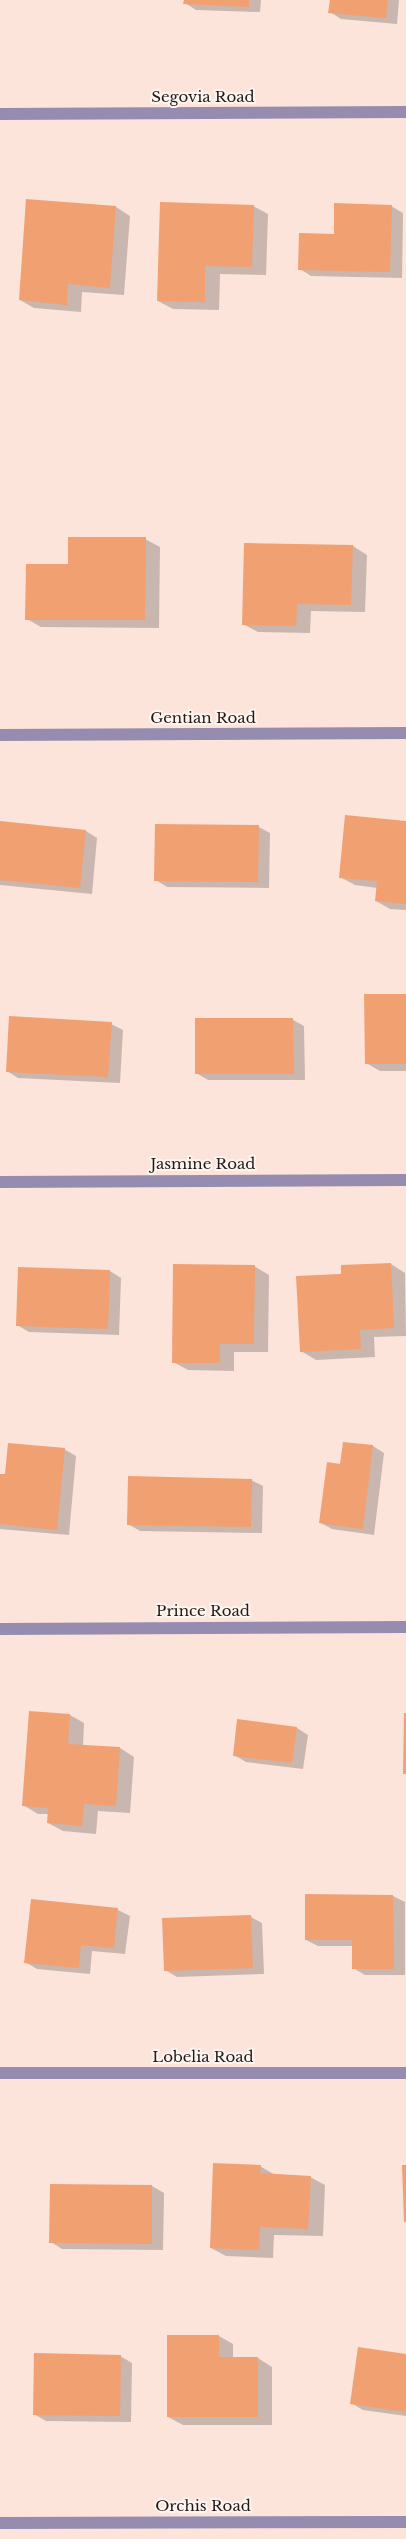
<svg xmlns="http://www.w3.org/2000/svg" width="406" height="2539" viewBox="0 0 406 2539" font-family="'Libre Baskerville',serif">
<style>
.shadow{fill:#0003}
.building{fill:#f1a072}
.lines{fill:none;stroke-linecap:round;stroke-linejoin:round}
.street{stroke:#958caf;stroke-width:12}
.labels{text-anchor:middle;stroke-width:4;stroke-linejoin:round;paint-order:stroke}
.street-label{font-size:15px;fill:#221a17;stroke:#fef5f1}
</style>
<rect width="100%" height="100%" fill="#fce4da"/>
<!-- shadow -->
<g class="shadow">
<path d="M 185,0 L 261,0 L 260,12 L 196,10 L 185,3 Z"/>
<path d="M 331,0 L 399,0 L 397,24 L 341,19 L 330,12 Z"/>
<path d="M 28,201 L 116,207 L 130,216 L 124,295 L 82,292 L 81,312 L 34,308 L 20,300 Z"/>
<path d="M 253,206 L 268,214 L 266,275 L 220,274 L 219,310 L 173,309 L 158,301 Z"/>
<path d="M 391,206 L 403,213 L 402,278 L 311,276 L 300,269 L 335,235 Z"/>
<path d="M 145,539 L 160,547 L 159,628 L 41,627 L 27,619 L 69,565 Z"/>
<path d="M 353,546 L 367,555 L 365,612 L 311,611 L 310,633 L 258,632 L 243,624 Z"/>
<path d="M 0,822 L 86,831 L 97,838 L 92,894 L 0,885 Z"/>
<path d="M 406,822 L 406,910 L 390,909 L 376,901 L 377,888 L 355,885 L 340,877 Z"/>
<path d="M 259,827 L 270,833 L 269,888 L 167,887 L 156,880 Z"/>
<path d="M 406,995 L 406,1071 L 380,1071 L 366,1063 Z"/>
<path d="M 293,1020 L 304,1026 L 305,1080 L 208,1080 L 196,1073 Z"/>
<path d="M 111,1024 L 123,1030 L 120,1083 L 18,1078 L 7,1071 Z"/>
<path d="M 391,1264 L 405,1273 L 406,1336 L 374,1337 L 375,1357 L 316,1360 L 301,1351 L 342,1275 Z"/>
<path d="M 254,1266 L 269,1275 L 268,1352 L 234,1352 L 234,1371 L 188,1370 L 173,1362 Z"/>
<path d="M 110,1271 L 121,1278 L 119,1335 L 29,1332 L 17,1325 Z"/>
<path d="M 373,1446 L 384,1453 L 374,1535 L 332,1529 L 321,1523 L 341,1465 Z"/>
<path d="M 64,1449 L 76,1456 L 69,1535 L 0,1529 L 0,1475 L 6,1475 Z"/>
<path d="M 251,1480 L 263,1486 L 262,1533 L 140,1531 L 128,1524 Z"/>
<path d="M 70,1715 L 84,1723 L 83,1746 L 120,1748 L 134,1757 L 130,1813 L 98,1811 L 96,1834 L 63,1831 L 48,1823 L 49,1814 L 38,1814 L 23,1805 Z"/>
<path d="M 297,1728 L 308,1735 L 303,1769 L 246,1762 L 234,1755 Z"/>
<path d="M 306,1896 L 393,1896 L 405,1902 L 405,1975 L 365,1975 L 353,1968 L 353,1946 L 318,1946 L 306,1940 Z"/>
<path d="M 32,1900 L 118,1910 L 130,1916 L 125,1954 L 92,1951 L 90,1974 L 37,1969 L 25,1962 Z"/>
<path d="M 251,1917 L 262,1923 L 264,1974 L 177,1977 L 165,1970 Z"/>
<path d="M 260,2166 L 275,2175 L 310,2177 L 325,2185 L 323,2236 L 274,2235 L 273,2258 L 226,2256 L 211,2248 Z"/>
<path d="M 152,2186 L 164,2193 L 163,2250 L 62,2249 L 51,2242 Z"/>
<path d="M 168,2336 L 219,2336 L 233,2344 L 233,2358 L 258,2358 L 272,2367 L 272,2425 L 183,2425 L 168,2417 Z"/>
<path d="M 406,2355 L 406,2416 L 363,2410 L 351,2403 Z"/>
<path d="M 120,2356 L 132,2363 L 131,2422 L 46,2421 L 34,2414 Z"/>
</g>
<!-- building -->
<g class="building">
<path d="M 184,0 L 249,0 L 249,7 L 183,4 Z"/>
<path d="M 330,0 L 388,0 L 386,18 L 328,13 Z"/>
<path d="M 26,199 L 116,206 L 110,288 L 68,284 L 67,305 L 19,300 Z"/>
<path d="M 160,202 L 254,205 L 252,267 L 205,266 L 205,302 L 157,301 Z"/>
<path d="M 334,203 L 392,205 L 390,272 L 298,270 L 299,233 L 334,234 Z"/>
<path d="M 68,537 L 146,537 L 145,620 L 25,620 L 26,564 L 68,564 Z"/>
<path d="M 244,543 L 353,545 L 351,605 L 297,604 L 296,626 L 242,625 Z"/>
<path d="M 345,815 L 406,821 L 406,904 L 375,901 L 377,881 L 339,878 Z"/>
<path d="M 0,821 L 86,830 L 80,888 L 0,880 Z"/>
<path d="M 155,824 L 259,825 L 258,882 L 154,881 Z"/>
<path d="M 364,994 L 406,994 L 406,1064 L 365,1064 Z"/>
<path d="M 9,1016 L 112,1022 L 108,1077 L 6,1072 Z"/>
<path d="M 195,1018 L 293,1018 L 294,1074 L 195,1074 Z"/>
<path d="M 391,1263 L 394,1328 L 360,1330 L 361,1349 L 300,1352 L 296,1276 L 341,1274 L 341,1265 Z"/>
<path d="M 173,1264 L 255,1265 L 254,1344 L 220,1344 L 220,1363 L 172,1363 Z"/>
<path d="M 18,1267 L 110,1270 L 108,1329 L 16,1326 Z"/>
<path d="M 343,1442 L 373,1445 L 363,1529 L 319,1523 L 327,1462 L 340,1464 Z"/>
<path d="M 8,1443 L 65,1448 L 57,1530 L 0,1524 L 0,1474 L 5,1474 Z"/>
<path d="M 128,1476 L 252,1479 L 251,1527 L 127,1525 Z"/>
<path d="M 29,1711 L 70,1714 L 68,1744 L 120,1747 L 116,1806 L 84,1804 L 82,1826 L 47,1823 L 48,1808 L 22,1806 Z"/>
<path d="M 404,1713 L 406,1713 L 406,1774 L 403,1774 Z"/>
<path d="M 237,1719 L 297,1727 L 292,1763 L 233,1756 Z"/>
<path d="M 305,1894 L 393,1895 L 394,1969 L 352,1969 L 352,1940 L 305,1940 Z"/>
<path d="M 31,1899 L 118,1908 L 114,1948 L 81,1945 L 79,1968 L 24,1963 Z"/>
<path d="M 251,1915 L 253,1968 L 164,1971 L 162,1918 Z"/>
<path d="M 213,2163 L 261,2165 L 260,2173 L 311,2176 L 308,2229 L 260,2227 L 259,2250 L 210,2248 Z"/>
<path d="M 402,2165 L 406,2165 L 406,2222 L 404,2222 Z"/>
<path d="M 50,2184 L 152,2185 L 152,2244 L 49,2243 Z"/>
<path d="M 167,2335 L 219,2335 L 219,2357 L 258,2357 L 258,2417 L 167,2417 Z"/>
<path d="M 358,2347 L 406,2354 L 406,2412 L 350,2404 Z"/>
<path d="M 34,2353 L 121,2355 L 120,2416 L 33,2415 Z"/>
</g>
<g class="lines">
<!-- street -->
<g class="street">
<path d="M 0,114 L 406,112"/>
<path d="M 0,735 L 406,733"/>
<path d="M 0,1182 L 406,1180"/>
<path d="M 0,1629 L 406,1627"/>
<path d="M 0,2073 L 406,2073"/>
<path d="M 0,2523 L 406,2522"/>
</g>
</g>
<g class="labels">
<!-- street labels -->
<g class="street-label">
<text x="203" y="102">Segovia Road</text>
<text x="203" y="723">Gentian Road</text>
<text x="203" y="1169">Jasmine Road</text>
<text x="203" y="1616">Prince Road</text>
<text x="203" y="2062">Lobelia Road</text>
<text x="203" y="2511">Orchis Road</text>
</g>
</g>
</svg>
